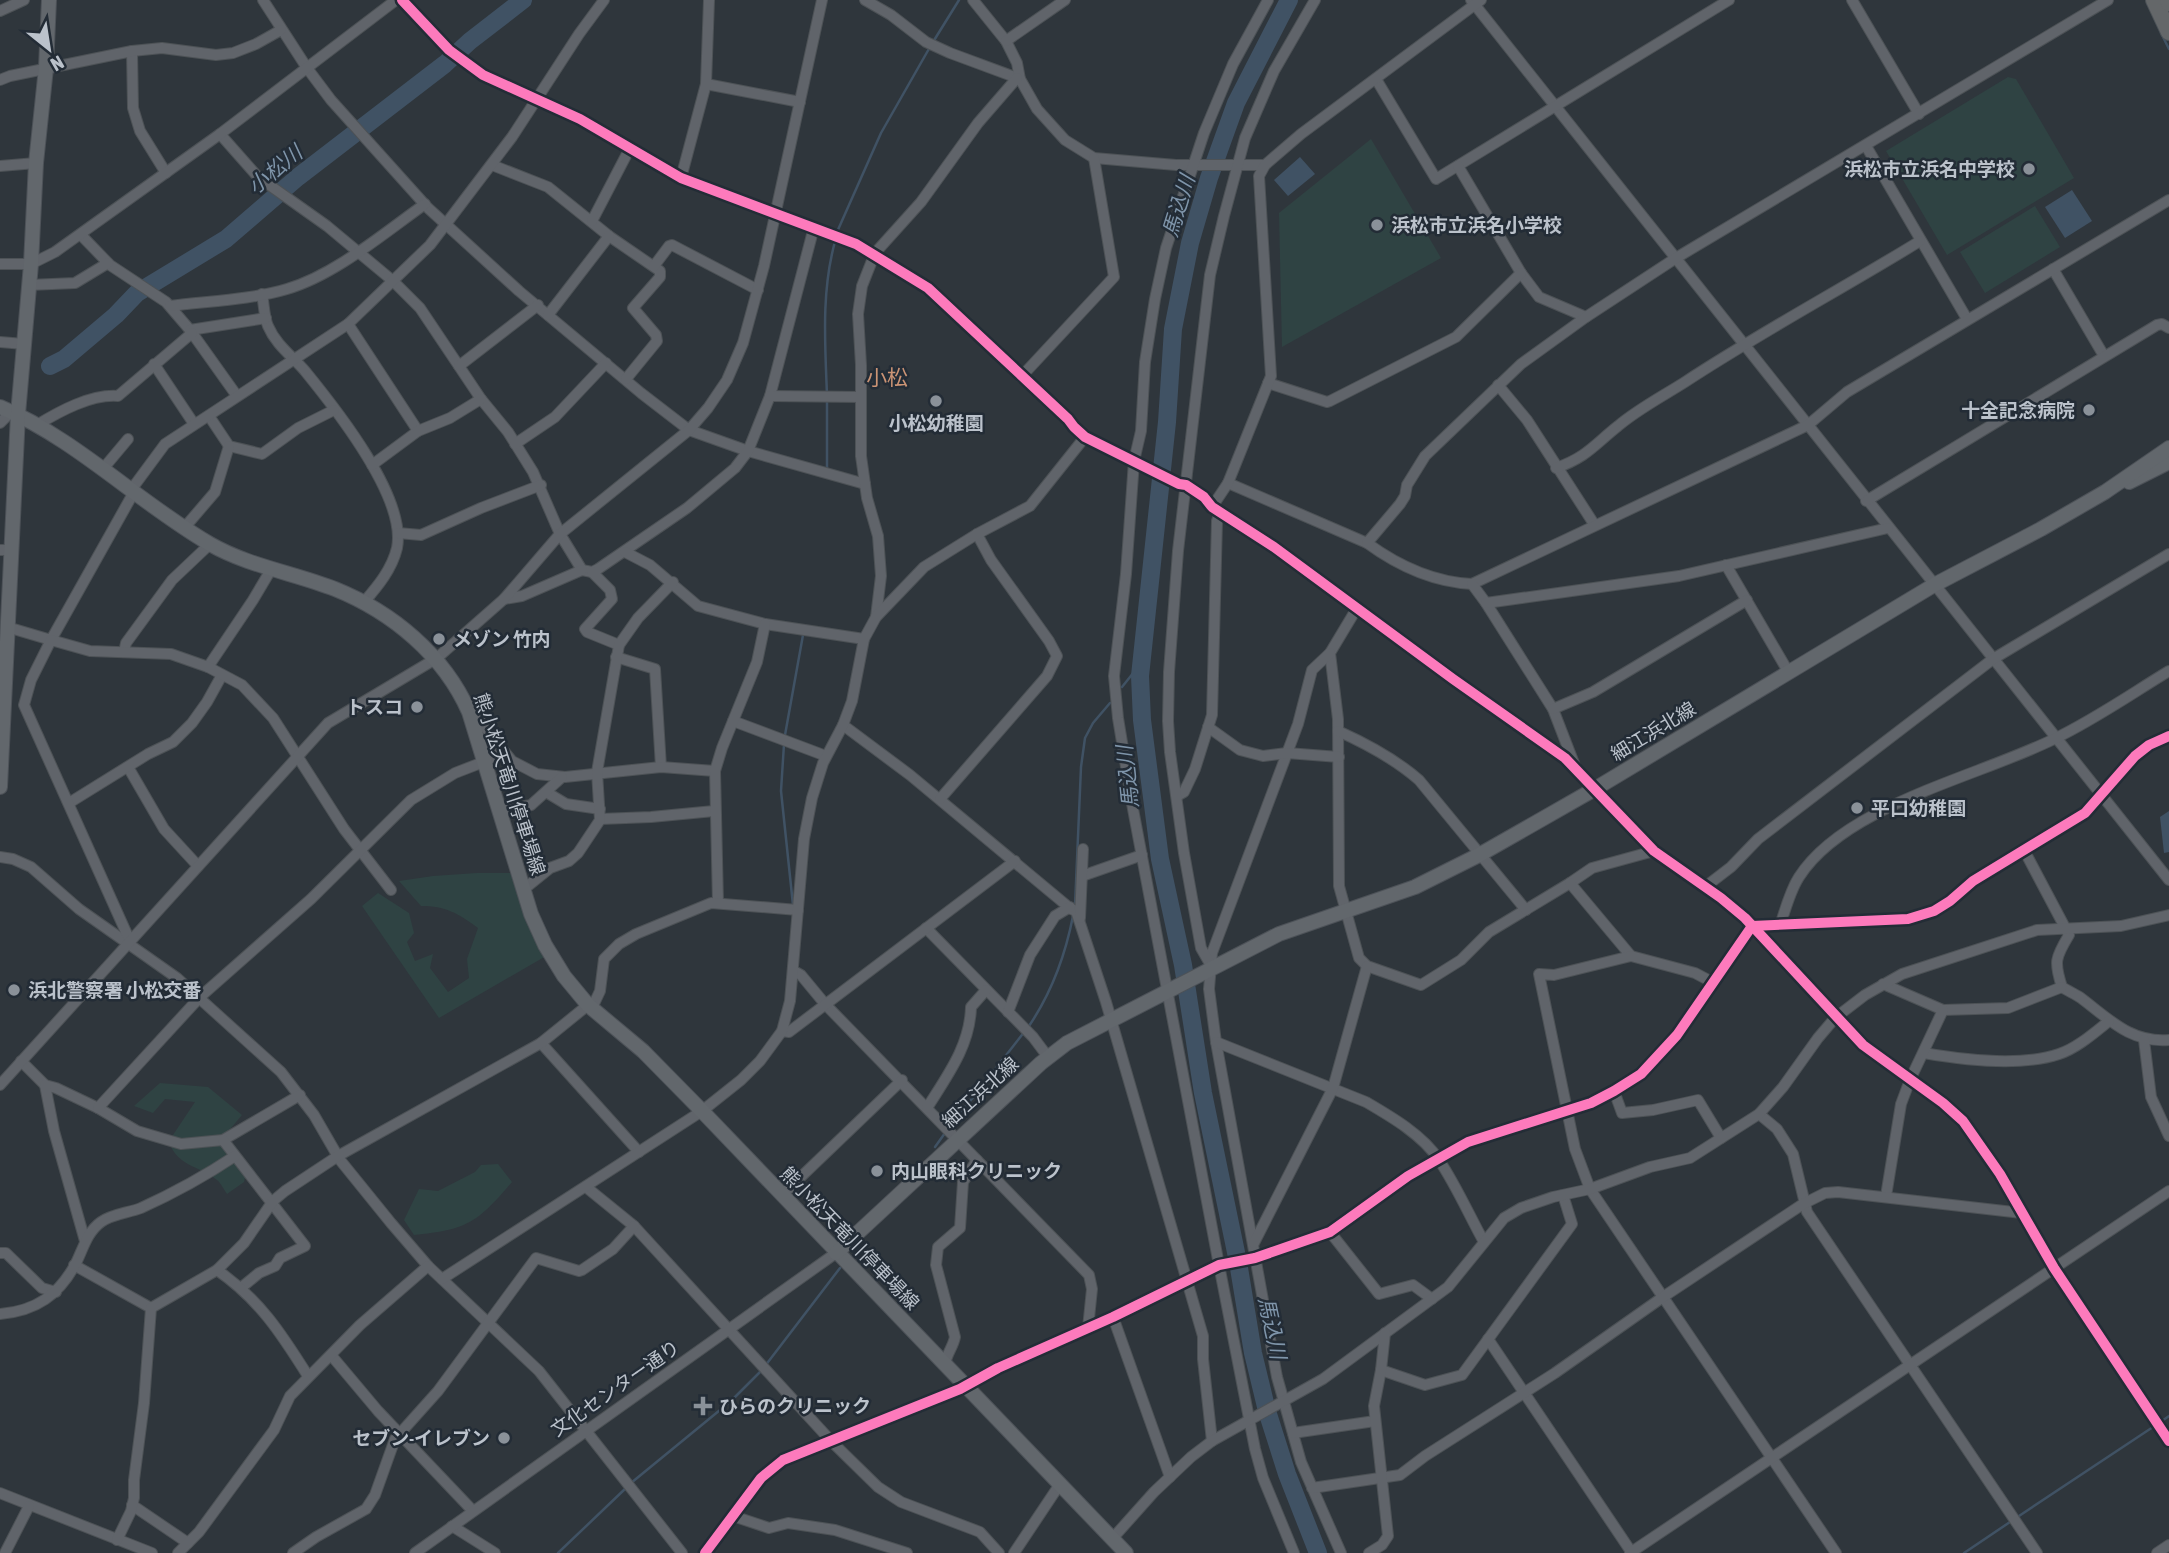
<svg xmlns="http://www.w3.org/2000/svg" width="2169" height="1553" viewBox="0 0 2169 1553" font-family="'Asap Condensed','Noto Sans JP',sans-serif">
<style>
.green{fill:#2f4343}
.water{fill:#405264}
.lines{fill:none;stroke-linecap:round;stroke-linejoin:round}
.stream{stroke:#405264;stroke-width:2.5}
.river{stroke:#405264;stroke-width:18}
.minor-casing{stroke:#4d5256;stroke-width:12}
.major-casing{stroke:#4d5258;stroke-width:16}
.highway-casing{stroke:#4c5257;stroke-width:18}
.minor{stroke:#60646a;stroke-width:10}
.major{stroke:#62676c;stroke-width:14}
.highway{stroke:#646769;stroke-width:16}
.cycleway-casing{stroke:#232c36;stroke-width:15}
.cycleway{stroke:#fd7abc;stroke-width:10}
.poi-dot{fill:#8a9199;stroke:#232c36;stroke-width:2.5}
.labels{text-anchor:middle;stroke-width:5;stroke-linejoin:round;paint-order:stroke}
.poi-label{font-size:19px;font-weight:bold;fill:#bbc2cb;stroke:#232c36;text-anchor:start}
.street-label{font-size:19px;fill:#bbc2cb;stroke:#232c36}
.water-label{font-size:21px;font-style:italic;fill:#7f95aa;stroke:#232c36}
.neighbourhood-label{font-size:21px;fill:#cc9475;stroke:#232c36}
</style>
<rect width="100%" height="100%" fill="#2f363c"/>
<!-- green -->
<g class="green">
<path d="M 2008,77 L 2016,79 L 2074,178 L 1947,255 L 1886,151 Z"/>
<path d="M 1371,139 L 1441,258 L 1282,347 L 1279,213 Z"/>
<path d="M 2035,206 L 2060,247 L 1985,293 L 1960,252 Z"/>
<path d="M 477,873 L 510,873 L 546,956 L 439,1018 L 362,906 L 378,893 L 409,913 L 414,933 L 407,942 L 415,961 L 433,954 L 430,968 L 448,992 L 469,978 L 467,959 L 478,928 C 458,913 445,906 421,906 L 399,881 L 433,876 Z"/>
<path d="M 160,1083 L 208,1087 L 242,1115 L 220,1141 L 246,1173 L 244,1182 L 227,1194 C 224,1190 221,1183 217,1180 C 200,1166 176,1166 169,1141 L 195,1102 L 165,1099 L 153,1113 L 134,1106 Z"/>
<path d="M 498,1164 L 512,1182 C 478,1222 468,1230 414,1235 L 404,1220 L 419,1189 L 438,1191 L 475,1172 L 481,1165 Z"/>
</g>
<!-- water -->
<g class="water">
<path d="M 1300,157 L 1315,174 L 1288,196 L 1274,180 Z"/>
<path d="M 2072,190 L 2092,221 L 2065,238 L 2045,207 Z"/>
<path d="M 2169,811 L 2169,852 L 2164,853 L 2160,817 Z"/>
</g>
<g class="lines">
<!-- stream -->
<g class="stream">
<path d="M 2161,33 L 2169,49"/>
<path d="M 933,42 L 959,0"/>
<path d="M 837,232 L 881,133 L 930,47"/>
<path d="M 827,395 C 825,343 821,289 836,238"/>
<path d="M 827,468 L 827,402"/>
<path d="M 1122,687 L 1142,662"/>
<path d="M 785,735 L 803,635"/>
<path d="M 784,744 L 781,791 L 793,905"/>
<path d="M 1075,906 L 1081,767 L 1085,738 L 1093,723 L 1110,703"/>
<path d="M 1029,1026 C 1052,992 1065,957 1073,916"/>
<path d="M 949,1128 L 1025,1031"/>
<path d="M 935,1147 L 945,1133"/>
<path d="M 765,1366 L 840,1268"/>
<path d="M 2162,1421 L 2169,1416"/>
<path d="M 631,1483 L 731,1401 L 761,1371"/>
<path d="M 2016,1518 L 2156,1425"/>
<path d="M 558,1553 L 626,1488"/>
<path d="M 1964,1553 L 2010,1522"/>
</g>
<!-- river -->
<g class="river">
<path d="M 1289,0 L 1236,103 L 1209,178 L 1190,243 L 1173,329 L 1167,422 L 1140,676 L 1142,720 L 1160,859 L 1183,965 L 1203,1093 L 1238,1262 L 1253,1353 L 1267,1411 L 1287,1474 L 1318,1553"/>
<path d="M 50,366 L 64,359 L 116,315 L 137,293 L 226,239 L 298,177 L 445,64 L 470,41 L 523,0"/>
</g>
<!-- minor casing -->
<g class="minor-casing">
<g id="minor">
<path d="M 263,0 L 307,68 L 331,100 L 428,208 L 519,291 L 641,393 L 689,430 L 748,451 L 865,484"/>
<path d="M 402,0 L 449,50 L 483,75 L 580,119 L 681,178 L 856,244 L 928,288 L 1068,419 L 1074,427 L 1085,437 L 1179,484 L 1186,485 L 1204,497 L 1212,507 L 1274,547 L 1453,679 L 1565,758 L 1654,851 L 1721,898 L 1745,918 L 1863,1045 L 1943,1103 L 1963,1121 L 2000,1174 L 2054,1268 L 2169,1441"/>
<path d="M 865,0 L 891,15 L 926,42 L 950,53 L 1020,79"/>
<path d="M 973,0 L 1006,41 L 1017,63 L 1020,79 L 1037,109 L 1065,140 L 1094,158 L 1176,165 L 1265,165"/>
<path d="M 1268,0 L 1233,64 L 1204,133 L 1166,248 L 1155,299 L 1145,362 L 1141,431 L 1134,461 L 1126,574 L 1114,676 L 1118,718 L 1133,809 L 1219,1265 L 1255,1449 L 1263,1478 L 1294,1553"/>
<path d="M 1471,0 L 2169,880"/>
<path d="M 1852,0 L 1919,114"/>
<path d="M 0,11 L 24,0"/>
<path d="M 1006,41 L 1065,0"/>
<path d="M 132,51 L 133,108 L 140,131 L 166,173"/>
<path d="M 1376,79 L 1436,179 L 1729,0"/>
<path d="M 0,80 L 10,76 L 132,51 L 162,48 L 216,55 L 233,53 L 256,44 L 281,30"/>
<path d="M 706,84 L 800,102"/>
<path d="M 220,134 L 258,177 L 327,226 L 393,281 L 420,308 L 481,399 L 508,432 L 533,472 L 560,534 L 582,570 L 592,572 L 598,569 L 687,508 L 735,468 L 748,451 L 770,396 L 814,227"/>
<path d="M 1866,146 L 1967,319"/>
<path d="M 492,165 L 548,187 L 609,236 L 660,271 L 660,277 L 633,308 L 656,335 L 657,341 L 626,379"/>
<path d="M 0,166 L 36,163"/>
<path d="M 1458,166 L 1521,273 L 1539,297 L 1586,317"/>
<path d="M 681,178 L 706,84 L 709,0"/>
<path d="M 592,221 L 630,148"/>
<path d="M 81,235 L 110,265 L 166,302 L 190,330 L 237,396"/>
<path d="M 0,264 L 31,264 L 55,252 L 220,134 L 396,0"/>
<path d="M 654,266 L 669,246 L 672,245 L 758,290"/>
<path d="M 2053,269 L 2104,356"/>
<path d="M 29,285 L 75,283 L 108,263"/>
<path d="M 262,294 C 264,304 264,317 268,326 C 276,345 292,356 305,371 C 336,409 407,498 397,548 C 392,569 378,586 364,602"/>
<path d="M 170,306 C 208,301 250,300 287,289 C 335,275 384,233 425,204"/>
<path d="M 548,315 L 609,236"/>
<path d="M 348,324 L 418,431"/>
<path d="M 190,330 L 266,318"/>
<path d="M 0,342 L 24,344"/>
<path d="M 154,364 L 194,424"/>
<path d="M 459,366 L 538,305"/>
<path d="M 1021,377 L 1114,277 L 1094,158"/>
<path d="M 1268,383 L 1327,402 L 1330,401 L 1456,337 L 1521,273"/>
<path d="M 1498,385 L 1527,420 L 1594,524"/>
<path d="M 770,396 L 861,397"/>
<path d="M 209,416 L 229,446 L 262,454 L 298,428 L 334,410"/>
<path d="M 0,423 L 11,412"/>
<path d="M 37,425 C 60,411 91,394 118,396 L 192,333"/>
<path d="M 515,444 L 555,417 L 606,363"/>
<path d="M 372,465 L 418,431 L 450,418 L 481,399"/>
<path d="M 1556,468 C 1587,457 1594,445 1618,426 C 1638,409 1663,396 1685,382 C 1761,332 1842,289 1920,241"/>
<path d="M 102,470 L 128,439"/>
<path d="M 1228,483 L 1367,543 C 1397,565 1434,582 1472,584 L 1808,425 L 1847,392 L 2169,200"/>
<path d="M 131,490 L 165,444 L 348,324 L 430,245 L 512,137 L 579,34 L 604,0"/>
<path d="M 1866,501 L 2157,325 L 2162,324 L 2169,328"/>
<path d="M 1212,507 L 1228,483 L 1271,376 L 1259,176 L 1265,165 L 1301,134 L 1481,0"/>
<path d="M 185,527 L 215,492 L 229,446"/>
<path d="M 398,533 L 421,535 L 481,508 L 541,485"/>
<path d="M 1367,543 L 1400,504 L 1405,496 L 1407,485 L 1425,456 L 1521,364 L 1586,317 L 1676,258 L 2108,0"/>
<path d="M 0,550 L 11,550"/>
<path d="M 625,552 L 650,565 L 698,606 L 765,624 L 864,639"/>
<path d="M 1726,565 L 1789,673"/>
<path d="M 592,572 L 610,590 L 612,599 L 585,629 L 587,632 L 619,645"/>
<path d="M 1472,584 L 1486,603 L 1553,709 L 1575,766"/>
<path d="M 504,599 L 522,596 L 582,570"/>
<path d="M 1486,603 L 1679,576 L 1888,528"/>
<path d="M 1357,608 L 1330,653 L 1338,719 L 1339,886 L 1359,958 L 1367,966 L 1421,985 L 1461,960 L 1489,932 L 1570,883 L 1592,868 L 1654,851"/>
<path d="M 876,617 L 881,576 L 878,536 L 867,498 L 861,456 L 861,365 L 858,314 L 862,286 L 875,253 L 921,202 L 978,123 L 1017,78"/>
<path d="M 7,627 L 51,640 L 134,492"/>
<path d="M 124,652 L 126,643 L 172,580 L 210,544"/>
<path d="M 1330,653 L 1312,670 L 1298,724 L 1212,953 L 1209,989 L 1216,1042 L 1277,1377 L 1301,1462 L 1341,1553"/>
<path d="M 616,657 L 655,669 L 661,767"/>
<path d="M 208,667 L 253,600 L 272,568"/>
<path d="M 1553,709 L 1593,692 L 1747,600"/>
<path d="M 469,712 L 476,716 L 512,761 L 537,774 L 565,777 L 661,767 L 715,771"/>
<path d="M 733,721 L 826,756"/>
<path d="M 843,725 L 910,775 L 1071,909 L 1076,911 L 1106,1002 L 1203,1336 L 1203,1359 L 1212,1441"/>
<path d="M 1208,727 L 1240,750 L 1263,756 L 1287,753 L 1339,757"/>
<path d="M 1338,731 C 1367,744 1395,759 1419,780 L 1526,910"/>
<path d="M 128,767 L 164,829 L 198,866"/>
<path d="M 546,792 L 566,804 L 600,809"/>
<path d="M 1177,796 L 1184,792 L 1195,769 L 1212,715 L 1217,521 L 1220,512"/>
<path d="M 940,799 L 1047,676 L 1057,656 L 1049,641 L 991,560 L 977,534"/>
<path d="M 69,803 L 148,754 L 173,742 L 192,723 L 207,702 L 222,675"/>
<path d="M 501,811 L 531,805 L 562,777"/>
<path d="M 600,819 L 651,817 L 714,811"/>
<path d="M 2024,850 L 2069,935 C 2055,958 2054,962 2062,987 C 2068,991 2075,994 2081,998 C 2110,1020 2131,1043 2169,1040"/>
<path d="M 0,857 L 13,859 L 31,867 L 79,909 L 177,978 L 281,1072 L 314,1115 L 340,1160 L 391,1223 L 428,1266 L 539,1371 L 682,1553"/>
<path d="M 1082,876 L 1142,855"/>
<path d="M 1570,883 L 1631,956"/>
<path d="M 1705,887 L 1731,867 L 1758,839 L 1993,659 L 2169,554"/>
<path d="M 524,889 L 550,868 L 569,861 L 578,853 L 600,820 L 597,772 L 619,645 L 638,618 L 673,582"/>
<path d="M 718,903 L 715,771 L 722,748 L 757,662 L 765,624"/>
<path d="M 1080,918 L 1083,849"/>
<path d="M 1780,926 C 1785,910 1790,891 1799,877 C 1845,805 1980,776 2054,739 C 2094,720 2131,694 2169,671"/>
<path d="M 926,928 L 1033,1037 L 1048,1057"/>
<path d="M 130,941 L 24,705 L 31,680 L 51,640 L 90,651 L 171,654 L 208,667 L 242,685 L 273,718 L 344,829 L 391,890"/>
<path d="M 1213,969 L 1201,948 L 1184,853 L 1170,752 L 1168,721 L 1169,672 L 1178,551 L 1210,275 L 1224,216 L 1245,138 L 1274,71 L 1315,0"/>
<path d="M 794,971 L 801,975 L 825,1004 L 1089,1275 L 1092,1289 L 1088,1328"/>
<path d="M 1714,983 L 1695,973 L 1631,956 L 1554,975 L 1539,974 L 1575,1149 L 1590,1189 L 1836,1553"/>
<path d="M 1883,984 L 1943,1010 L 2008,1008 L 2062,987"/>
<path d="M 592,1008 L 600,991 L 604,959 L 619,944 L 636,934 L 711,903 L 798,910"/>
<path d="M 1008,1012 L 1030,955 L 1055,916 L 1070,907"/>
<path d="M 782,1031 L 789,1032 L 1015,861"/>
<path d="M 2144,1040 L 2151,1097 L 2169,1136"/>
<path d="M 1216,1042 L 1366,1102 C 1390,1116 1423,1135 1439,1160 C 1456,1185 1469,1215 1484,1242"/>
<path d="M 541,1043 L 639,1152"/>
<path d="M 1924,1053 C 1964,1060 2020,1067 2059,1054 C 2077,1048 2094,1033 2109,1021"/>
<path d="M 21,1061 L 45,1085 L 56,1088 L 98,1108 L 137,1131 L 181,1144 L 223,1140 L 300,1095"/>
<path d="M 0,1085 L 328,723 L 437,658 L 504,599 L 560,534 L 689,430 L 708,408 L 727,380 L 743,343 L 764,266 L 822,0"/>
<path d="M 45,1085 L 54,1131 L 85,1241"/>
<path d="M 1614,1091 L 1622,1113 L 1653,1110 L 1698,1100 L 1721,1138"/>
<path d="M 98,1108 L 200,997 L 311,899 L 411,800 L 455,773 L 486,761 L 503,751"/>
<path d="M 927,1108 C 947,1076 970,1046 971,1007 L 986,990"/>
<path d="M 1759,1114 L 1777,1129 L 1793,1154 L 1807,1212 L 2037,1553"/>
<path d="M 223,1140 L 305,1246 L 280,1258 L 275,1266 L 259,1273 L 242,1287"/>
<path d="M 586,1187 L 634,1226 L 831,1441 L 878,1487 L 901,1502 L 980,1532 L 999,1553"/>
<path d="M 782,1195 L 902,1080"/>
<path d="M 1886,1196 L 1901,1104 L 1910,1080 L 1943,1010"/>
<path d="M 1330,1232 L 1379,1294 L 1413,1285 L 1432,1299"/>
<path d="M 1254,1243 L 1333,1088 L 1367,966"/>
<path d="M 0,1253 L 6,1253 L 42,1288 L 56,1292"/>
<path d="M 74,1265 L 151,1308"/>
<path d="M 217,1270 C 259,1299 281,1333 308,1376"/>
<path d="M 442,1279 L 702,1111 L 741,1080 L 760,1061 L 782,1031 L 790,1001 L 804,839 L 812,798 L 823,763 L 843,725 L 852,701 L 864,639 L 876,617 L 924,567 L 977,534 L 1030,506 L 1085,437"/>
<path d="M 0,1314 C 36,1311 59,1295 76,1263 C 83,1249 87,1232 101,1222 C 112,1214 128,1213 141,1208 C 174,1193 205,1176 235,1156"/>
<path d="M 1113,1317 L 1170,1477"/>
<path d="M 1488,1339 L 1632,1553"/>
<path d="M 331,1355 L 378,1411 L 472,1510"/>
<path d="M 945,1364 C 947,1353 953,1347 955,1337 L 936,1265 L 938,1247 L 960,1228 L 963,1182 L 977,1160"/>
<path d="M 1381,1370 L 1425,1385 L 1462,1375 L 1572,1224 L 1563,1195"/>
<path d="M 1293,1433 L 1375,1421"/>
<path d="M 1312,1488 L 1400,1475 L 1425,1456 L 1555,1373 L 1663,1297 L 1803,1204 L 1825,1193 L 1838,1192 L 2022,1213"/>
<path d="M 0,1493 L 152,1553"/>
<path d="M 132,1505 L 188,1543"/>
<path d="M 733,1516 L 769,1528 L 788,1523 L 835,1530 L 907,1553"/>
<path d="M 452,1526 L 495,1553"/>
<path d="M 1112,1539 L 1154,1492 L 1191,1457 L 1212,1441 L 1323,1379 L 1448,1287 L 1504,1218 L 1521,1208 L 1553,1197 L 1590,1189 L 1650,1167 L 1690,1158 L 1759,1114 L 1783,1087 L 1818,1038 L 1835,1018 L 1865,995 L 1902,974 L 2037,930 L 2121,926 L 2169,915"/>
<path d="M 117,1540 L 131,1511 L 134,1498 L 134,1480 L 144,1403 L 151,1308 L 217,1270 L 244,1243 L 273,1201 L 285,1191 L 338,1156 L 541,1043 L 588,1005"/>
<path d="M 5,1553 L 29,1506"/>
<path d="M 178,1553 L 199,1532 L 274,1430 L 290,1396 L 360,1325 L 428,1266"/>
<path d="M 293,1553 L 316,1537 L 366,1509 L 375,1495 L 395,1439 L 438,1391 L 536,1258 L 579,1271 L 582,1270 L 613,1249 L 634,1226"/>
<path d="M 415,1553 L 836,1253"/>
<path d="M 705,1553 L 761,1478 L 783,1460 L 960,1389 L 998,1368 L 1113,1317 L 1219,1265 L 1255,1258 L 1330,1232 L 1408,1176 L 1468,1142 L 1591,1103 L 1614,1091 L 1641,1074 L 1677,1035 L 1752,926 L 1908,919 L 1934,911 L 1950,901 L 1973,881 L 2085,813 L 2135,756 L 2149,745 L 2169,736"/>
<path d="M 1014,1553 L 1060,1484"/>
<path d="M 1369,1553 L 1382,1545 L 1388,1536 L 1374,1406 L 1381,1370 L 1385,1333"/>
<path d="M 1630,1553 L 2169,1191"/>
<path d="M 2157,1553 L 2169,1545"/>
</g>
</g>
<!-- major casing -->
<g class="major-casing">
<g id="major">
<path d="M 0,407 C 75,438 139,503 210,544 C 248,566 294,573 335,589 C 392,612 444,655 469,712 L 531,914 L 545,945 L 564,976 L 588,1005 L 643,1051 L 702,1111 L 1126,1553"/>
<path d="M 2129,482 L 2169,462"/>
<path d="M 0,787 L 18,414 L 31,264 L 36,163 L 46,68 L 49,0"/>
<path d="M 836,1253 L 1041,1063 L 1067,1043 L 1279,934 L 1415,887 L 1479,855 L 1593,790 L 1934,585 L 2041,529 L 2105,492 L 2169,448"/>
</g>
</g>
<!-- highway casing -->
<g class="highway-casing">
<g id="highway">
<path d="M 2154,0 L 2169,32"/>
<path d="M 2168,0 L 2169,3"/>
</g>
</g>
<!-- minor -->
<use href="#minor" class="minor"/>
<!-- major -->
<use href="#major" class="major"/>
<!-- highway -->
<use href="#highway" class="highway"/>
<!-- cycleway casing -->
<g class="cycleway-casing">
<g id="cycleway">
<path d="M 402,0 L 449,50 L 483,75 L 580,119 L 681,178 L 856,244 L 928,288 L 1068,419 L 1074,427 L 1085,437 L 1179,484 L 1186,485 L 1204,497 L 1212,507 L 1274,547 L 1453,679 L 1565,758 L 1654,851 L 1721,898 L 1745,918 L 1863,1045 L 1943,1103 L 1963,1121 L 2000,1174 L 2054,1268 L 2169,1441"/>
<path d="M 705,1553 L 761,1478 L 783,1460 L 960,1389 L 998,1368 L 1113,1317 L 1219,1265 L 1255,1258 L 1330,1232 L 1408,1176 L 1468,1142 L 1591,1103 L 1614,1091 L 1641,1074 L 1677,1035 L 1752,926 L 1908,919 L 1934,911 L 1950,901 L 1973,881 L 2085,813 L 2135,756 L 2149,745 L 2169,736"/>
</g>
</g>
<!-- cycleway -->
<use href="#cycleway" class="cycleway"/>
</g>
<!-- markers -->
<g class="poi-dot">
<circle cx="2029" cy="169" r="7"/>
<circle cx="1377" cy="225" r="7"/>
<circle cx="936" cy="401" r="7"/>
<circle cx="2089" cy="410" r="7"/>
<circle cx="439" cy="639" r="7"/>
<circle cx="417" cy="707" r="7"/>
<circle cx="1857" cy="808" r="7"/>
<circle cx="14" cy="990" r="7"/>
<circle cx="877" cy="1171" r="7"/>
<path d="M699.5 1395.5h7v7h7v7h-7v7h-7v-7h-7v-7h7z"/>
<circle cx="504" cy="1438" r="7"/>
</g>
<g class="labels">
<!-- poi labels -->
<g class="poi-label">
<text x="2015" y="176" text-anchor="end">浜松市立浜名中学校</text>
<text x="1391" y="232">浜松市立浜名小学校</text>
<text x="2075" y="417" text-anchor="end">十全記念病院</text>
<text x="936" y="430" text-anchor="middle">小松幼稚園</text>
<text x="453" y="646">メゾン 竹内</text>
<text x="403" y="714" text-anchor="end">トスコ</text>
<text x="1871" y="815">平口幼稚園</text>
<text x="28" y="997">浜北警察署 小松交番</text>
<text x="891" y="1178">内山眼科クリニック</text>
<text x="719" y="1413">ひらのクリニック</text>
<text x="490" y="1445" text-anchor="end">セブン-イレブン</text>
</g>
<!-- street labels -->
<g class="street-label">
<text transform="translate(1653 731) rotate(-31)" y="7">細江浜北線</text>
<text transform="translate(510 784) rotate(72)" y="7">熊小松天竜川停車場線</text>
<text transform="translate(980 1092) rotate(-42)" y="7">細江浜北線</text>
<text transform="translate(850 1238) rotate(46)" y="7">熊小松天竜川停車場線</text>
<text transform="translate(615 1388) rotate(-35)" y="7">文化センター通り</text>
</g>
<!-- water labels -->
<g class="water-label">
<text transform="translate(275 170) rotate(-39)" y="7">小松川</text>
<text transform="translate(1179 206) rotate(-73)" y="7">馬込川</text>
<text transform="translate(1128 777) rotate(-96)" y="7">馬込川</text>
<text transform="translate(1272 1328) rotate(78)" y="7">馬込川</text>
</g>
<!-- neighbourhood labels -->
<g class="neighbourhood-label">
<text x="887" y="385">小松</text>
</g>
</g>
<!-- north arrow -->
<g transform="translate(49 49) rotate(150)" stroke="#232c36" stroke-width="5" paint-order="stroke">
<path d="M0-5L12 26L0 18L-12 26Z" fill="#bbc2cb"/>
<text y="-10" font-size="19" font-weight="bold" text-anchor="middle" fill="#bbc2cb">N</text>
</g>
</svg>
